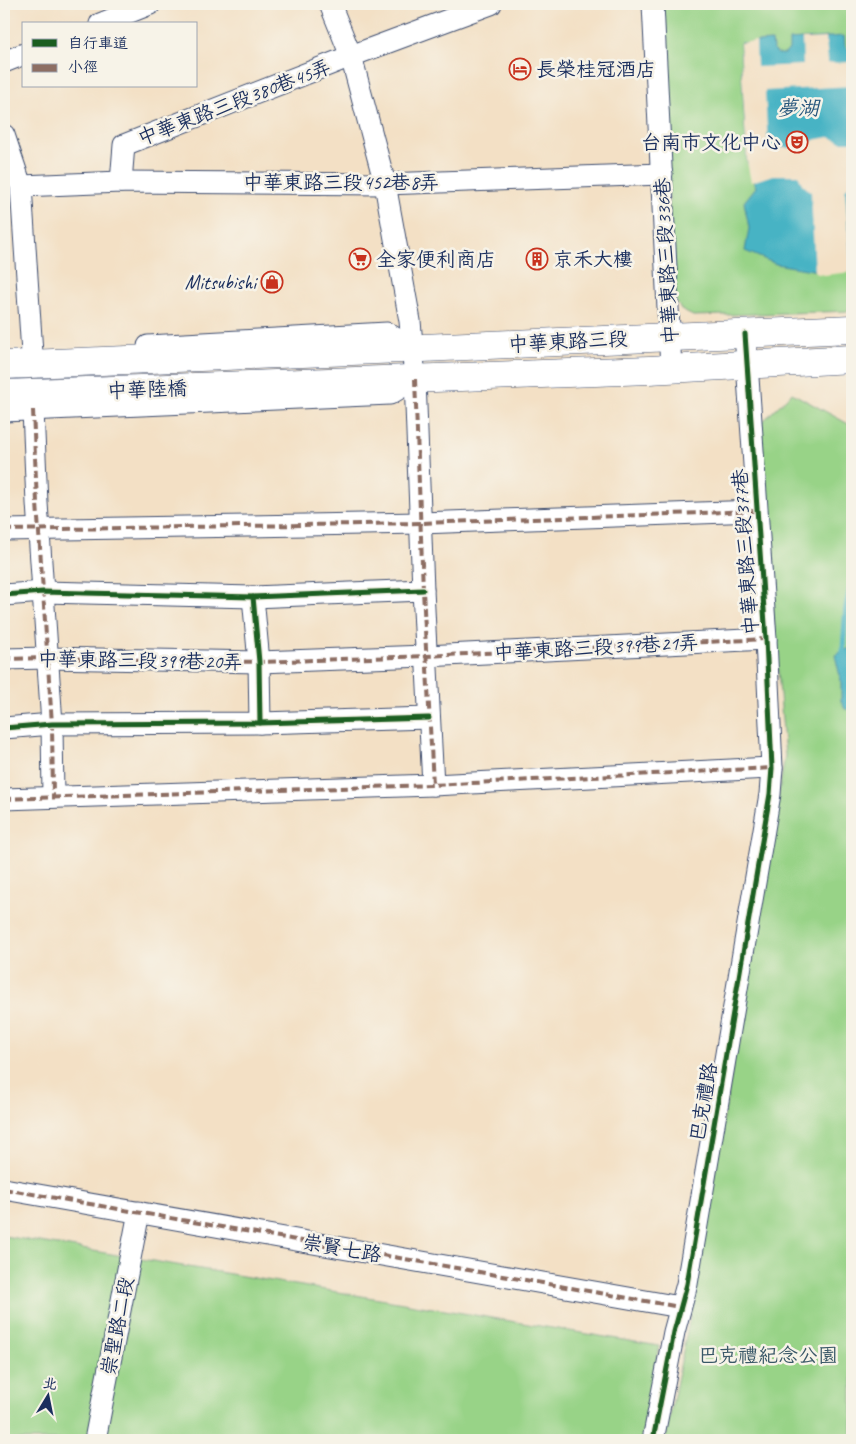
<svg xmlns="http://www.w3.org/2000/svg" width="856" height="1444" viewBox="0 0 856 1444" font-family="Caveat,'LXGW WenKai TC',sans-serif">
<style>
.green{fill:#98d387;stroke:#5a8172}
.water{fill:#47b3c4;stroke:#317191}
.pier{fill:#f3e0c5}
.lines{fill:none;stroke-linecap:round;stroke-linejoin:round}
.stream{stroke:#47b3c4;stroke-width:5.5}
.street-casing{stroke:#3b4a6d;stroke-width:23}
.primary-casing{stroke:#3b4a6d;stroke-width:29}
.street{stroke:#fff;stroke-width:21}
.primary{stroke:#fff;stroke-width:28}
.quiet{stroke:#8d6e63;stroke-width:4;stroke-dasharray:8 4;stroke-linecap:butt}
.cycleway-casing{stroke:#f7f3e8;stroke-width:8}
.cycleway{stroke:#1b5e20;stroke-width:5}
.labels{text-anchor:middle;stroke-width:5;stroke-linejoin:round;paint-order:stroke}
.poi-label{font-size:20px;fill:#1b2f5e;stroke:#f7f3e8;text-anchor:start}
.street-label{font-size:20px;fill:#1b2f5e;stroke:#f7f3e8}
.park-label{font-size:20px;fill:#3a5868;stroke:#f7f3e8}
.water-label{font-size:21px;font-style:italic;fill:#28577d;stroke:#f7f3e8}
</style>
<rect width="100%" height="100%" fill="#f7f3e8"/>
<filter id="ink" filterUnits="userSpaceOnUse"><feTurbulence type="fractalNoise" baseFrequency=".02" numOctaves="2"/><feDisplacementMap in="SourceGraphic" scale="10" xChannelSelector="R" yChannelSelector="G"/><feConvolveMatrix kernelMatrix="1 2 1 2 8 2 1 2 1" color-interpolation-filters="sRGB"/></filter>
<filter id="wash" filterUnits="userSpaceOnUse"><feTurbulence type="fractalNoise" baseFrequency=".0096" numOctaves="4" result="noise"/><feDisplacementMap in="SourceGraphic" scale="20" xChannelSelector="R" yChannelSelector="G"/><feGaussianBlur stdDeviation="1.12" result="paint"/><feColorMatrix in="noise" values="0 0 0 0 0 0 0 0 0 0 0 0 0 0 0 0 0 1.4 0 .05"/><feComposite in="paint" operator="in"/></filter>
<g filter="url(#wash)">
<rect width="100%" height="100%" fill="#f3e0c5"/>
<!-- green -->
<g class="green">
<path d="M 659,4 L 852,4 L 852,311 L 693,316 L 681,310 L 674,297 Z"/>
<path d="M 792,393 L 852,426 L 852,1440 L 665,1440 L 693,1302 L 785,756 L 758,426 Z"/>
<path d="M 4,1236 L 659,1346 L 642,1440 L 4,1440 Z"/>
</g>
<!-- water -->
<g class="water">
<path d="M 844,36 L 845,46 L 850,51 L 852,51 L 852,270 L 824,272 L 776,264 L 745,251 L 749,228 L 744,202 L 756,187 L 747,161 L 740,43 L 772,41 L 773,49 L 778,54 L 785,54 L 789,49 L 789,40 Z"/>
<path d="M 850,648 L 852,650 L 852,710 L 845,709 L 841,701 L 841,681 L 835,655 Z"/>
</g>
<!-- pier -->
<path class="pier" d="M 826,38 L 828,63 L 852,62 L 852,86 L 765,91 L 768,148 L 805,148 L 814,140 L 829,137 L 842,142 L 852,142 L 852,182 L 845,190 L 851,272 L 824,275 L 815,273 L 811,192 L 802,184 L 798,175 L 774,175 L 751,182 L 747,161 L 740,43 L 756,41 L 757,67 L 803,65 L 802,39 Z"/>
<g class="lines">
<!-- stream -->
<path class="stream" d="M 843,652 L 846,608 L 852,578"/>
</g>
</g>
<g filter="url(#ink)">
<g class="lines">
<!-- street casing -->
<g class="street-casing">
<g id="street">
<path d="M 330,4 L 351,56 L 385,184 L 410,321 L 415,379 L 423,590 L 433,785"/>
<path d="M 653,4 L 671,369"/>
<path d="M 100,24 L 150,4"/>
<path d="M 4,62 L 24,54"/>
<path d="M 4,135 L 21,186 L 32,353"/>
<path d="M 121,182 L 124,145 L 351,56 L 491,4"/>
<path d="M 21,186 L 121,182 L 385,184 L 662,174"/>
<path d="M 148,346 L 387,333 L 413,349"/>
<path d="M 33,410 L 37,503 L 52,724 L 53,797"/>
<path d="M 4,411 L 390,394 L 415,379"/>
<path d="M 4,530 L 421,523 L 756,511"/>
<path d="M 4,595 L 43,592 L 253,597 L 423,590"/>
<path d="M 253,597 L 259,662 L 260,723"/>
<path d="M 4,659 L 47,658 L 259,662 L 426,656 L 766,639"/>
<path d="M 4,728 L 52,724 L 260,723 L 429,718"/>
<path d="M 4,799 L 433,785 L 772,768"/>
<path d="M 4,1189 L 680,1307"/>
<path d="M 95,1440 L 139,1212"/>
<path d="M 653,1440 L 674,1332 L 687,1284 L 770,794 L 772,768 L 766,639 L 745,334"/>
</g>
</g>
<!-- primary casing -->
<g class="primary-casing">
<g id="primary">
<path d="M 4,365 C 287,355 569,341 852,329"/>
<path d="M 4,394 L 649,370 L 852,359"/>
</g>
</g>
<!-- street -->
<use href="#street" class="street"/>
<!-- primary -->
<use href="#primary" class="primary"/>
<!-- quiet -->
<g class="quiet">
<path d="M 415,379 L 423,590 L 433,785"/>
<path d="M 33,410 L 37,503 L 52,724 L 53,797"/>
<path d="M 4,530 L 421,523 L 756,511"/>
<path d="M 4,659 L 47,658 L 259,662 L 426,656 L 766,639"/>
<path d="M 4,799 L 433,785 L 772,768"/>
<path d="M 4,1189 L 680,1307"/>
</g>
<!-- cycleway casing -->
<g class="cycleway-casing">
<g id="cycleway">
<path d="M 4,595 L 43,592 L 253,597 L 423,590"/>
<path d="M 253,597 L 259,662 L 260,723"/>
<path d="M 4,728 L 52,724 L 260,723 L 429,718"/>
<path d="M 653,1440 L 674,1332 L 687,1284 L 770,794 L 772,768 L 766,639 L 745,334"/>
</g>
</g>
<!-- cycleway -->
<use href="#cycleway" class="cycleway"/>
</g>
</g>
<!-- icons -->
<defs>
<g id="hotel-ring" transform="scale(1.125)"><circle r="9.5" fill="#f7f3e8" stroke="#c8321e" stroke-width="1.5"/><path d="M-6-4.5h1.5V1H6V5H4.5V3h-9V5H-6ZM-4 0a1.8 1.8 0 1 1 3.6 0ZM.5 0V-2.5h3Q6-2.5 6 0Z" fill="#c8321e"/></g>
<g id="theatre-ring" transform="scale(1.125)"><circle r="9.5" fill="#f7f3e8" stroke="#c8321e" stroke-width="1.5"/><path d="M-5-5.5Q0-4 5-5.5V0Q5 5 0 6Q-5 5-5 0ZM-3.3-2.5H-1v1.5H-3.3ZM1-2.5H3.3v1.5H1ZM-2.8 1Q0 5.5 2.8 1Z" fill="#c8321e"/></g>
<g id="supermarket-ring" transform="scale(1.125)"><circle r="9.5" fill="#f7f3e8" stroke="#c8321e" stroke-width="1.5"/><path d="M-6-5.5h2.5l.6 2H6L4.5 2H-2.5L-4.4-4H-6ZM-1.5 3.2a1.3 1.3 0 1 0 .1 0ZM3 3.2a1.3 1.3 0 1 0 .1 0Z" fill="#c8321e"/></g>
<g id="building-ring" transform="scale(1.125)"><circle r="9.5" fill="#f7f3e8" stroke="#c8321e" stroke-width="1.5"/><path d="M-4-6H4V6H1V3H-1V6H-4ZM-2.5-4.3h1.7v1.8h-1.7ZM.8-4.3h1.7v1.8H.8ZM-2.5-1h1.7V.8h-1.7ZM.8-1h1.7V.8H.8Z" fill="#c8321e"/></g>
<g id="shop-ring" transform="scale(1.125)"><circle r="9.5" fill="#f7f3e8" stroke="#c8321e" stroke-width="1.5"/><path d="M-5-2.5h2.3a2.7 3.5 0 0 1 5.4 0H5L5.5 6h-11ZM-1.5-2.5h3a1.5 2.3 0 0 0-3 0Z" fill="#c8321e"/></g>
</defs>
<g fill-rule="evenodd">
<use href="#hotel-ring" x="520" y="69"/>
<use href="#theatre-ring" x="797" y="142"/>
<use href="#supermarket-ring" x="360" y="259"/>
<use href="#building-ring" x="537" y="259"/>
<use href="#shop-ring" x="272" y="282"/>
</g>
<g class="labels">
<!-- poi labels -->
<g class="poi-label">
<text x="536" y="76">長榮桂冠酒店</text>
<text x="781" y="149" text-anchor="end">台南市文化中心</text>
<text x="376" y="266">全家便利商店</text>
<text x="553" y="266">京禾大樓</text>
<text x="256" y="289" text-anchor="end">Mitsubishi</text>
</g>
<!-- street labels -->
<g class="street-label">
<text transform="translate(234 102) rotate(-21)" y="7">中華東路三段380巷45弄</text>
<text x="341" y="189">中華東路三段452巷8弄</text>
<text transform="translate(666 261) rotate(-93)" y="7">中華東路三段336巷</text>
<text transform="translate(568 341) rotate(-3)" y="7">中華東路三段</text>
<text transform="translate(147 389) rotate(-2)" y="7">中華陸橋</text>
<text transform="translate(745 552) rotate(-94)" y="7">中華東路三段377巷</text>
<text transform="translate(596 647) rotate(-3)" y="7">中華東路三段399巷21弄</text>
<text transform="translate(140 660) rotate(1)" y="7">中華東路三段399巷20弄</text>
<text transform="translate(703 1102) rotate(-80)" y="7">巴克禮路</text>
<text transform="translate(342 1248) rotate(10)" y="7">崇賢七路</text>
<text transform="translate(117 1326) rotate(-79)" y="7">崇聖路二段</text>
</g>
<!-- park labels -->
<g class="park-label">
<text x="768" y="1362">巴克禮紀念公園</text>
</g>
<!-- water labels -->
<g class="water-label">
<text x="798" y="115">夢湖</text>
</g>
</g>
<!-- margin -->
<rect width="856" height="1444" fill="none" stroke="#f7f3e8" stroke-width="20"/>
<!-- legend -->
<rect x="22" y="22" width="175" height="65" fill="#f7f3e8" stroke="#9fa5b1"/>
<rect x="32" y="39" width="25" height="8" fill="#1b5e20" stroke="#9fa5b1"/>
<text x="68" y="48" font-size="15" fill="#1b2f5e">自行車道</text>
<rect x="32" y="64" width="25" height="8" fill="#8d6e63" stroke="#9fa5b1"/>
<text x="68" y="72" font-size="15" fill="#1b2f5e">小徑</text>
<!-- north arrow -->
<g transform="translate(48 1396) rotate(10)" stroke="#f7f3e8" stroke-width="4" paint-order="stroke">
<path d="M0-4L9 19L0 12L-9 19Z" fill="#1b2f5e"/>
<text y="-8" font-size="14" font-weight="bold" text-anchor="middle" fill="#1b2f5e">北</text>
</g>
</svg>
